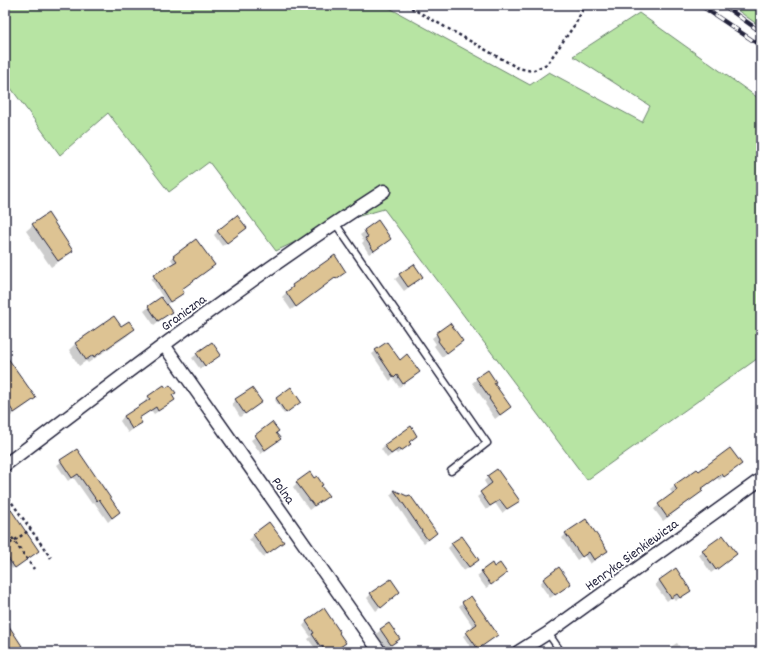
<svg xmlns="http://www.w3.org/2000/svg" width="766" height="657" viewBox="0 0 766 657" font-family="Dekko,sans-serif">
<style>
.green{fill:#b7e4a3;stroke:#6c836f}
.shadow{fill:#0003}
.building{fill:#ddc393;stroke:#22223b}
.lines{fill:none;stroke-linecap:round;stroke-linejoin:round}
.lane-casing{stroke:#22223b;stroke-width:9}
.street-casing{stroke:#22223b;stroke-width:15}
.path{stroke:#22223b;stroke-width:2.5;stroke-dasharray:3 3;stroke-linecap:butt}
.lane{stroke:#fff;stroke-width:6}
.street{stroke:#fff;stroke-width:12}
.rail-casing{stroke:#22223b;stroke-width:4.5}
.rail{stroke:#fff;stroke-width:3;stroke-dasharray:9;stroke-linecap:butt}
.labels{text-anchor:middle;stroke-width:3.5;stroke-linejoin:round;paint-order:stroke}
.street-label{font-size:14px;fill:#22223b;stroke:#fff}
</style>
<rect width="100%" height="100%" fill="#fff"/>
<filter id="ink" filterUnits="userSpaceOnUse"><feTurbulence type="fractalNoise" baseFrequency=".025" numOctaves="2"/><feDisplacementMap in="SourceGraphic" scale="8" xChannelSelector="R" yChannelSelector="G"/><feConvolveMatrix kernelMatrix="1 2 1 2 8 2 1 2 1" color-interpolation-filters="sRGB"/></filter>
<g filter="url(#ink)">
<!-- green -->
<g class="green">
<path d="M 5,5 L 384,5 L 530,85 L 549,72 L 642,122 L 650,106 L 573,56 L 639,13 L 761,100 L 761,356 L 587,480 L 384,209 L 335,223 L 276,251 L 209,162 L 169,192 L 108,113 L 60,155 L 5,80 Z"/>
<path d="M 730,5 L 761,5 L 761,27 Z"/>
</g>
<!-- shadow -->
<g class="shadow">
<path d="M 47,215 L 72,251 L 65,257 L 51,267 L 26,231 L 33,225 Z"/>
<path d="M 378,222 L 385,243 L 369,254 L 362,243 L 364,241 L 360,235 Z"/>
<path d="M 218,231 L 241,232 L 222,246 L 214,235 Z"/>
<path d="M 195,240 L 180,296 L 167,304 L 151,279 L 174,264 L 171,259 Z"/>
<path d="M 413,265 L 422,277 L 404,291 L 395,279 Z"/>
<path d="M 345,271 L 291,310 L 282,297 L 293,286 Z"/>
<path d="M 160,298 L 170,312 L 154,325 L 144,311 Z"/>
<path d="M 114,317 L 121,328 L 134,329 L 127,336 L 88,363 L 86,361 L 79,366 L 69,350 L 75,344 Z"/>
<path d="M 450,324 L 462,341 L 442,357 L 434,346 L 436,344 L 432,338 Z"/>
<path d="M 211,343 L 215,359 L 200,369 L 192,358 Z"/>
<path d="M 386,343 L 399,362 L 415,376 L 399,387 L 393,378 L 390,381 L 372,354 Z"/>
<path d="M 5,356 L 34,398 L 28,404 L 8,418 L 5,414 Z"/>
<path d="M 761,370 L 761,379 L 757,374 Z"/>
<path d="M 487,371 L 493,383 L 510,407 L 495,419 L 485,404 L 486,403 L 472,383 Z"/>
<path d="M 171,396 L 169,404 L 154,414 L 151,410 L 138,419 L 141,423 L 128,433 L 120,421 L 124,416 L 146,403 L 145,401 L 149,397 Z"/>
<path d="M 277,398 L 298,404 L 284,414 L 275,400 Z"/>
<path d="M 236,400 L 260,402 L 240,417 L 232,404 Z"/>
<path d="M 272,424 L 275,433 L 280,439 L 261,454 L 251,440 Z"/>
<path d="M 416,436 L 408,442 L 409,444 L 405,448 L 397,454 L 395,452 L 387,458 L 381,449 L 385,445 Z"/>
<path d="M 76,450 L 119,512 L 108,522 L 94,502 L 92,504 L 73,477 L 68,481 L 57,465 Z"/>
<path d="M 740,464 L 719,480 L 717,478 L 700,490 L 701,491 L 697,495 L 663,521 L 654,509 L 673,494 L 670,490 L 675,486 L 696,470 L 698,473 Z"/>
<path d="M 488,477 L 518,500 L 502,513 L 495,503 L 486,510 L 477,497 L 488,488 L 484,481 Z"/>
<path d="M 297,483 L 327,496 L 309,510 L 293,487 Z"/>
<path d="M 394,491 L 407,498 L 436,533 L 424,543 L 418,536 L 390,495 Z"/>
<path d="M 5,503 L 36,552 L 12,569 L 5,558 Z"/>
<path d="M 566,534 L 606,551 L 590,564 L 584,555 L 577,560 L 562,538 Z"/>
<path d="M 254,535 L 282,542 L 263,557 L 249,539 Z"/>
<path d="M 452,544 L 478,560 L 464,571 L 448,548 Z"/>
<path d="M 703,551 L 736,554 L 711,573 L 699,555 Z"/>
<path d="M 491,565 L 494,568 L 506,573 L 486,588 L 477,576 Z"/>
<path d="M 544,579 L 565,588 L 550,598 L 540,584 Z"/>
<path d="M 660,580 L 690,591 L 675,601 L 672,597 L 667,601 L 655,585 Z"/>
<path d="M 399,592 L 376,611 L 367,598 L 371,594 Z"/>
<path d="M 463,603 L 493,638 L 474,652 L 463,636 L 474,628 L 459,606 Z"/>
<path d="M 307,621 L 338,633 L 345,643 L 334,652 L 318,652 L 308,639 L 311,637 L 303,626 Z"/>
<path d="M 389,624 L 395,643 L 386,648 L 376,634 Z"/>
<path d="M 10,629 L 25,652 L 5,652 L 5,632 Z"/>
<path d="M 677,643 L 683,652 L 663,652 Z"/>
</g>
<!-- building -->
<g class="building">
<path d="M 48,213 L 73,251 L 58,261 L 32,224 Z"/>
<path d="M 237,215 L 247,228 L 227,243 L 217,231 Z"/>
<path d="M 378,220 L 391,239 L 374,251 L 365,238 L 368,237 L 364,230 Z"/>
<path d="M 196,239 L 215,265 L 182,289 L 184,293 L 170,302 L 153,275 L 177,261 L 173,256 Z"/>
<path d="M 335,255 L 346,272 L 336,279 L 335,278 L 296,307 L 286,292 L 293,287 L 292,285 Z"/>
<path d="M 414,264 L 423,277 L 408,287 L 399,274 Z"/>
<path d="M 161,297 L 172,312 L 158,321 L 148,306 Z"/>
<path d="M 114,316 L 121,326 L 129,321 L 135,329 L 94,357 L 93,355 L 86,360 L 75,343 Z"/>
<path d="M 450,323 L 463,341 L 447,353 L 438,341 L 439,339 L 436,333 Z"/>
<path d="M 212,342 L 221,355 L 205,366 L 196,353 Z"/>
<path d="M 387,342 L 400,360 L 407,354 L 420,372 L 403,384 L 397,375 L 394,378 L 375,350 Z"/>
<path d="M 5,354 L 36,398 L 14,413 L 5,399 Z"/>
<path d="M 488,370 L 496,382 L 494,383 L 511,407 L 500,415 L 489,399 L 490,398 L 476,378 Z"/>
<path d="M 164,385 L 166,388 L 170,385 L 176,393 L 172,395 L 175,400 L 158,411 L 156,407 L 139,418 L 142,423 L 132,429 L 124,416 L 150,399 L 148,396 Z"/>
<path d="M 291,387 L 301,402 L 286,413 L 276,398 Z"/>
<path d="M 252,388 L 262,402 L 245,414 L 235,399 Z"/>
<path d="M 272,422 L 279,431 L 276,433 L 281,439 L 265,450 L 255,435 Z"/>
<path d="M 411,426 L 417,436 L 409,442 L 411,444 L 401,451 L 400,448 L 391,454 L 384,445 Z"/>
<path d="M 730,448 L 742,464 L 724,477 L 722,474 L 701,489 L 703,491 L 667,517 L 658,504 L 677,490 L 674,485 L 697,469 L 699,471 Z"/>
<path d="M 77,449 L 120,512 L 112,518 L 99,499 L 97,501 L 78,474 L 72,478 L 60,460 Z"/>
<path d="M 497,469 L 520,501 L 507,509 L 500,500 L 490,506 L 480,492 L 492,483 L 487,476 Z"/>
<path d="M 310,472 L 314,478 L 317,476 L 323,485 L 321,486 L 329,496 L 314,506 L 296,482 Z"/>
<path d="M 394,490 L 407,496 L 410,495 L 437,533 L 428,540 L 421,531 L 422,531 Z"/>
<path d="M 5,501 L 39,551 L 15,568 L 5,554 Z"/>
<path d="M 586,519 L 608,551 L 594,560 L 589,552 L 582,557 L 565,533 Z"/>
<path d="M 269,522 L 284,542 L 267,554 L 253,534 Z"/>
<path d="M 723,535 L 737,554 L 716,570 L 702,550 Z"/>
<path d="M 462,536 L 479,560 L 469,567 L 451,543 Z"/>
<path d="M 492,563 L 494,567 L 500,563 L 507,573 L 491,585 L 481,571 Z"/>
<path d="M 559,567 L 571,584 L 555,595 L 543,579 Z"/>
<path d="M 676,568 L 691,591 L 680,598 L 677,594 L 671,598 L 659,580 Z"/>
<path d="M 391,579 L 400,592 L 381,608 L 370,593 Z"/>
<path d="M 471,596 L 498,635 L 478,649 L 466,632 L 477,624 L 462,602 Z"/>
<path d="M 324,608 L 340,632 L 339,633 L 346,643 L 333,652 L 326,652 L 321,645 L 320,646 L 312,634 L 314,633 L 306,621 Z"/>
<path d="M 5,620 L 22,646 L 13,652 L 5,652 Z"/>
<path d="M 389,623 L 400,639 L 391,645 L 380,629 Z"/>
</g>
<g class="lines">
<!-- lane casing -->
<g class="lane-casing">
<g id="lane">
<path d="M 335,223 L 487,443 L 451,471"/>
<path d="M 548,633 L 561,652"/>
</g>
</g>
<!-- street casing -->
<g class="street-casing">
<g id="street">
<path d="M 164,345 L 380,652"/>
<path d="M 5,465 C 129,371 253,275 384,191"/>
<path d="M 518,652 L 548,633 L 761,479"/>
</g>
</g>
<!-- path -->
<g class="path">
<path d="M 406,5 L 518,68 L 532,71 L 547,64 L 576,23 L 585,5"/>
<path d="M 5,493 L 51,558"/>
<path d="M 5,528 L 34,569"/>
<path d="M 5,547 L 31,529"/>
</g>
<!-- lane -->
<use href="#lane" class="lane"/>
<!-- street -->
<use href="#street" class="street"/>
<!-- rail casing -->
<g class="rail-casing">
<g id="rail">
<path d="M 700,5 L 761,46"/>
<path d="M 723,5 L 761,32"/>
</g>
</g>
<!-- rail -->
<use href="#rail" class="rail"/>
</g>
</g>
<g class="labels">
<!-- street labels -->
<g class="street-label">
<text transform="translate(183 312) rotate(-36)" y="5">Graniczna</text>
<text transform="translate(284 490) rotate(55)" y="5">Polna</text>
<text transform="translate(631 554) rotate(-36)" y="5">Henryka Sienkiewicza</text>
</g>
</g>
<!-- margin -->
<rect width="766" height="657" fill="none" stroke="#fff" stroke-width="20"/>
<rect x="10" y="10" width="746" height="637" fill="none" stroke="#22223b" stroke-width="1.5" filter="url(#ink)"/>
</svg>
